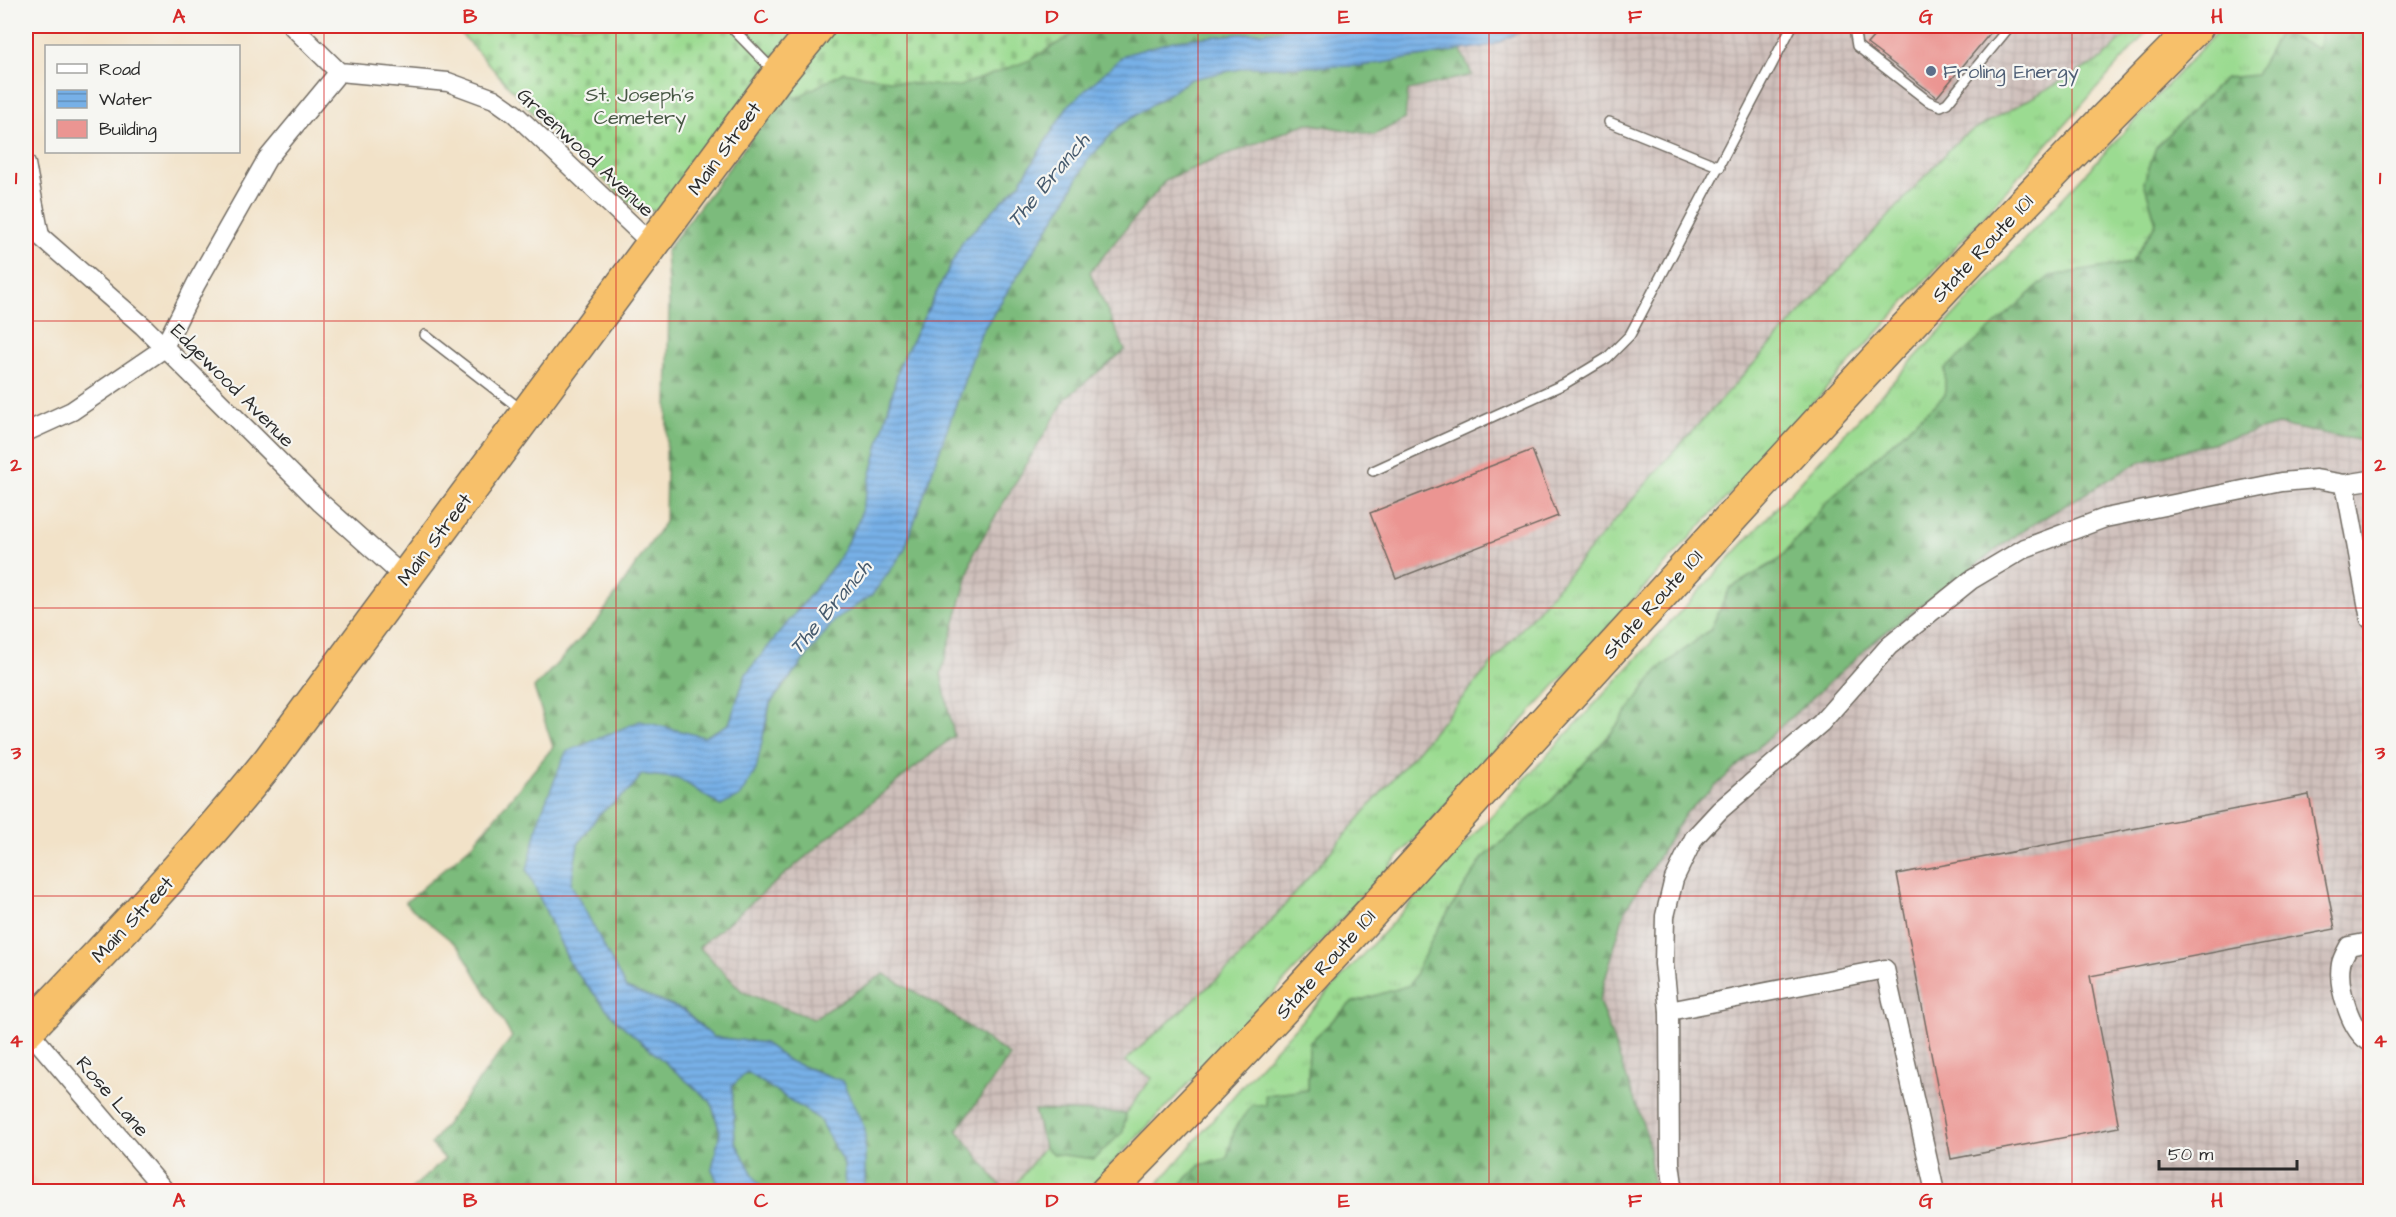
<svg xmlns="http://www.w3.org/2000/svg" width="2396" height="1217" viewBox="0 0 2396 1217" font-family="'Architects Daughter',sans-serif">
<style>
.built{fill:#f3d4bf}
.industrial{fill:url(#industrial-grid)}
.grass{fill:url(#grass-tufts);stroke:#63835e;stroke-width:1.5}
.forest{fill:url(#forest-firs);stroke:#547353;stroke-width:1.5}
.cemetery{fill:url(#cemetery-stones);stroke:#63835e;stroke-width:1.5}
.water{fill:url(#water-rules);stroke:#516e89;stroke-width:1.5}
.building{fill:#eb9592}
.lines{fill:none;stroke-linecap:round;stroke-linejoin:round}
.lane-casing{stroke:#716b62;stroke-width:12}
.street-casing{stroke:#716b62;stroke-width:21}
.highway-casing{stroke:#716b62;stroke-width:36}
.lane{stroke:#fff;stroke-width:9}
.street{stroke:#fff;stroke-width:18}
.highway{stroke:#f7c06b;stroke-width:33}
.grid{fill:none;stroke:#d62828;stroke-width:1.5;stroke-opacity:0.55}
.service-dot{fill:#5c6f8a;stroke:#f6f6f2;stroke-width:2}
.labels{text-anchor:middle;stroke-width:4.5;stroke-linejoin:round;paint-order:stroke}
.service-label{font-size:20px;fill:#4e5e75;stroke:#f6f6f2;text-anchor:start}
.park-label{font-size:20px;fill:#475744;stroke:#f6f6f2}
.street-label{font-size:20px;fill:#2b2b2b;stroke:#f6f6f2}
.water-label{font-size:21px;font-style:italic;fill:#465a6d;stroke:#f6f6f2}
.neatline{fill:none;stroke:#d62828;stroke-width:2}
.grid-label{font-size:20px;text-anchor:middle;font-weight:bold;fill:#d62828}
</style>
<defs>
<pattern id="industrial-grid" width="8" height="8" patternUnits="userSpaceOnUse" patternTransform="scale(1.5)"><rect width="8" height="8" fill="#cfc0bb"/><path d="M0 4h8M4 0v8" fill="none" stroke="#b2a5a1"/></pattern>
<pattern id="grass-tufts" width="24" height="20" patternUnits="userSpaceOnUse" patternTransform="scale(1.5)"><rect width="24" height="20" fill="#9bdb91"/><path d="M3 7l-1-3M5 7V3M7 7l1-3M15 17l-1-3M17 17v-4M19 17l1-3" fill="none" stroke="#86bc7d"/></pattern>
<pattern id="forest-firs" width="22" height="20" patternUnits="userSpaceOnUse" patternTransform="scale(1.5)"><rect width="22" height="20" fill="#7cbb7b"/><path d="M5 1l3.5 6h-7zM16 11l3.5 6h-7z" fill="#669865"/></pattern>
<pattern id="cemetery-stones" width="16" height="16" patternUnits="userSpaceOnUse" patternTransform="scale(1.5)"><rect width="16" height="16" fill="#9bdb91"/><path d="M2 7V4a2 2 0 0 1 4 0v3zM10 15v-3a2 2 0 0 1 4 0v3z" fill="#86bc7d"/></pattern>
<pattern id="water-rules" width="6" height="5" patternUnits="userSpaceOnUse" patternTransform="scale(1.5)"><rect width="6" height="5" fill="#77b0e7"/><path d="M0 2.5h6" fill="none" stroke="#628fbb"/></pattern>
</defs>
<rect width="100%" height="100%" fill="#f6f6f2"/>
<filter id="ink" filterUnits="userSpaceOnUse"><feTurbulence type="fractalNoise" baseFrequency=".0167" numOctaves="2"/><feDisplacementMap in="SourceGraphic" scale="12" xChannelSelector="R" yChannelSelector="G"/><feConvolveMatrix kernelMatrix="1 2 1 2 8 2 1 2 1" color-interpolation-filters="sRGB"/></filter>
<filter id="wash" filterUnits="userSpaceOnUse"><feTurbulence type="fractalNoise" baseFrequency=".008" numOctaves="4" result="noise"/><feDisplacementMap in="SourceGraphic" scale="24" xChannelSelector="R" yChannelSelector="G"/><feGaussianBlur stdDeviation="1.35" result="paint"/><feColorMatrix in="noise" values="0 0 0 0 0 0 0 0 0 0 0 0 0 0 0 0 0 1.4 0 .05"/><feComposite in="paint" operator="in"/></filter>
<g filter="url(#wash)">
<rect width="100%" height="100%" fill="#f2e2c8"/>
<!-- built -->
<g class="built">
<path d="M 26,1170 L 46,1191 L 26,1191 Z"/>
<path d="M 125,1180 L 133,1191 L 109,1192 L 115,1186 Z"/>
</g>
<!-- industrial -->
<g class="industrial">
<path d="M 1533,26 L 2135,26 L 2102,59 L 1961,137 L 1675,450 L 1235,963 L 1126,1061 L 1153,1077 L 1126,1113 L 1034,1110 L 1044,1147 L 1009,1191 L 1005,1191 L 957,1130 L 1009,1056 L 936,1004 L 885,974 L 813,1019 L 743,992 L 699,947 L 843,825 L 954,736 L 941,674 L 974,552 L 1066,398 L 1125,350 L 1090,272 L 1167,178 L 1307,123 L 1374,135 L 1407,90 L 1472,75 L 1461,50 L 1493,45 Z"/>
<path d="M 2278,425 L 2370,442 L 2370,1191 L 1654,1191 L 1647,1135 L 1599,1001 L 1625,910 L 1686,813 L 1879,637 L 2020,532 L 2137,463 Z"/>
</g>
<!-- grass -->
<g class="grass">
<path d="M 2135,26 L 2152,26 L 1974,227 L 1252,1017 L 1086,1191 L 1010,1192 L 1044,1147 L 1054,1154 L 1123,1132 L 1126,1113 L 1152,1078 L 1125,1061 L 1235,963 L 1675,450 L 1961,137 L 2102,59 Z"/>
<path d="M 2222,26 L 2323,26 L 2318,50 L 2280,32 L 2256,76 L 2225,78 L 2144,182 L 2156,223 L 2131,263 L 2050,277 L 1945,395 L 1828,501 L 1779,560 L 1730,588 L 1710,630 L 1658,670 L 1612,732 L 1552,800 L 1483,858 L 1435,933 L 1410,986 L 1351,1003 L 1309,1043 L 1308,1090 L 1379,1178 L 1235,1128 L 1227,1159 L 1200,1165 L 1174,1191 L 1151,1192 L 1255,1071 Z"/>
</g>
<!-- forest -->
<g class="forest">
<path d="M 1086,26 L 1324,26 L 1177,40 L 1067,107 L 1020,183 L 963,241 L 900,364 L 859,520 L 836,563 L 746,674 L 729,724 L 704,737 L 640,721 L 527,870 L 571,966 L 616,1020 L 711,1102 L 720,1132 L 712,1169 L 721,1191 L 409,1191 L 445,1159 L 431,1144 L 512,1037 L 460,948 L 405,903 L 473,844 L 553,747 L 534,688 L 598,620 L 665,522 L 669,302 L 666,251 L 787,91 L 796,97 L 844,72 L 906,83 L 1030,60 Z"/>
<path d="M 2323,26 L 2370,26 L 2370,442 L 2278,425 L 2137,463 L 2020,532 L 1879,637 L 1686,813 L 1625,910 L 1599,1001 L 1647,1135 L 1654,1191 L 1174,1191 L 1200,1165 L 1227,1159 L 1235,1127 L 1252,1105 L 1266,1106 L 1265,1095 L 1308,1090 L 1309,1043 L 1351,1003 L 1410,985 L 1435,933 L 1483,858 L 1552,800 L 1612,732 L 1658,670 L 1710,630 L 1730,588 L 1779,560 L 1828,501 L 1945,395 L 1945,369 L 2050,276 L 2131,263 L 2156,223 L 2144,182 L 2156,147 L 2225,78 L 2256,75 L 2280,32 L 2318,49 Z"/>
<path d="M 1461,50 L 1472,75 L 1408,90 L 1405,119 L 1374,135 L 1307,123 L 1167,179 L 1090,272 L 1125,350 L 1066,398 L 974,552 L 941,674 L 954,736 L 843,825 L 699,947 L 743,992 L 813,1019 L 884,974 L 936,1004 L 1010,1056 L 957,1130 L 1005,1191 L 865,1191 L 842,1081 L 789,1061 L 764,1043 L 713,1037 L 683,1010 L 626,988 L 570,885 L 578,844 L 599,814 L 630,790 L 642,774 L 680,779 L 721,806 L 765,731 L 770,704 L 835,620 L 872,595 L 904,551 L 981,333 L 1064,203 L 1087,161 L 1119,126 L 1191,79 L 1249,67 L 1362,66 Z"/>
<path d="M 747,1072 L 819,1119 L 844,1164 L 845,1191 L 766,1191 L 757,1182 L 735,1141 L 732,1086 Z"/>
<path d="M 1034,1110 L 1126,1113 L 1123,1132 L 1094,1159 L 1054,1154 L 1044,1147 Z"/>
<path d="M 143,1178 L 154,1191 L 133,1191 L 125,1180 Z"/>
</g>
<!-- cemetery -->
<path class="cemetery" d="M 454,26 L 1086,26 L 1030,60 L 957,87 L 906,83 L 844,72 L 796,98 L 764,73 L 661,209 L 639,212 L 544,125 Z"/>
<!-- water -->
<path class="water" d="M 1324,26 L 1533,26 L 1493,45 L 1362,66 L 1249,67 L 1191,79 L 1119,126 L 1087,161 L 1064,203 L 981,333 L 904,551 L 872,595 L 835,620 L 770,703 L 756,770 L 740,796 L 721,806 L 680,779 L 642,774 L 630,790 L 599,814 L 578,844 L 571,884 L 626,988 L 683,1010 L 713,1037 L 764,1043 L 789,1061 L 842,1081 L 865,1129 L 865,1191 L 845,1191 L 844,1164 L 819,1119 L 747,1072 L 732,1086 L 735,1141 L 757,1182 L 769,1191 L 721,1191 L 712,1169 L 720,1132 L 711,1102 L 616,1020 L 571,966 L 527,870 L 541,813 L 566,752 L 640,721 L 704,737 L 729,724 L 746,674 L 836,563 L 859,520 L 900,364 L 963,241 L 1020,183 L 1067,107 L 1124,55 L 1177,40 Z"/>
<g id="blocks">
<!-- building -->
<g class="building">
<path d="M 1883,26 L 1996,26 L 1937,97 L 1867,44 Z"/>
<path d="M 1532,450 L 1558,516 L 1396,579 L 1370,513 Z"/>
<path d="M 2309,795 L 2335,929 L 2090,976 L 2119,1127 L 1951,1159 L 1897,874 Z"/>
</g>
</g>
</g>
<g filter="url(#ink)">
<use href="#blocks" fill-opacity="0" stroke="#716b62" stroke-width="1.5"/>
<g class="lines">
<!-- lane casing -->
<g class="lane-casing">
<g id="lane">
<path d="M 730,26 L 774,71"/>
<path d="M 1859,26 L 1855,34 L 1857,46 L 1928,101 L 1941,106 L 1947,103 L 2010,26"/>
<path d="M 1609,122 L 1720,167"/>
<path d="M 425,335 L 523,411"/>
<path d="M 1373,471 L 1564,384 L 1607,358 L 1630,335 L 1792,26"/>
</g>
</g>
<!-- street casing -->
<g class="street-casing">
<g id="street">
<path d="M 292,26 L 339,72 L 448,82 L 494,99 L 515,114 L 653,245"/>
<path d="M 26,164 L 40,236"/>
<path d="M 26,232 L 40,236 L 143,326 L 321,503 L 405,578"/>
<path d="M 26,432 L 72,411 L 163,349 L 196,284 L 267,159 L 339,72"/>
<path d="M 2345,484 L 2370,619"/>
<path d="M 2370,942 L 2349,946 C 2346,952 2342,958 2341,964 C 2337,986 2351,1033 2370,1042"/>
<path d="M 1669,1011 L 1885,969 L 1935,1192"/>
<path d="M 27,1029 L 166,1192"/>
<path d="M 1674,1192 L 1670,1163 L 1669,1011 L 1664,964 L 1665,916 L 1674,879 L 1694,838 L 1720,810 L 1821,723 L 1889,646 L 1971,580 L 2025,548 L 2105,518 L 2282,482 L 2316,479 L 2345,484 L 2370,480"/>
</g>
</g>
<!-- highway casing -->
<g class="highway-casing">
<g id="highway">
<path d="M 26,1031 C 111,943 194,855 270,760 L 778,75 L 818,26"/>
<path d="M 1107,1192 C 1243,1055 1372,912 1501,770 C 1730,519 1957,266 2197,26"/>
</g>
</g>
<!-- lane -->
<use href="#lane" class="lane"/>
<!-- street -->
<use href="#street" class="street"/>
<!-- highway -->
<use href="#highway" class="highway"/>
</g>
</g>
<!-- grid -->
<path class="grid" d="M 324,26 L 324,1192M 616,26 L 616,1192M 907,26 L 907,1192M 1198,26 L 1198,1192M 1489,26 L 1489,1192M 1780,26 L 1780,1192M 2072,26 L 2072,1192M 26,321 L 2370,321M 26,608 L 2370,608M 26,896 L 2370,896"/>
<!-- markers -->
<circle class="service-dot" cx="1931" cy="71" r="6"/>
<g class="labels">
<!-- service labels -->
<g class="service-label">
<text x="1943" y="78">Froling Energy</text>
</g>
<!-- park labels -->
<g class="park-label">
<text x="640" y="101">St. Joseph's<tspan x="640" dy="23">Cemetery</tspan></text>
</g>
<!-- street labels -->
<g class="street-label">
<text transform="translate(724 148) rotate(-54)" y="7">Main Street</text>
<text transform="translate(586 152) rotate(43)" y="7">Greenwood Avenue</text>
<text transform="translate(1982 248) rotate(-47)" y="7">State Route 101</text>
<text transform="translate(233 385) rotate(45)" y="7">Edgewood Avenue</text>
<text transform="translate(434 539) rotate(-53)" y="7">Main Street</text>
<text transform="translate(1652 604) rotate(-48)" y="7">State Route 101</text>
<text transform="translate(132 919) rotate(-47)" y="7">Main Street</text>
<text transform="translate(1325 964) rotate(-48)" y="7">State Route 101</text>
<text transform="translate(113 1096) rotate(49)" y="7">Rose Lane</text>
</g>
<!-- water labels -->
<g class="water-label">
<text transform="translate(1048 180) rotate(-50)" y="7">The Branch</text>
<text transform="translate(830 607) rotate(-50)" y="7">The Branch</text>
</g>
</g>
<!-- margin -->
<rect width="2396" height="1217" fill="none" stroke="#f6f6f2" stroke-width="66"/>
<!-- legend -->
<rect x="45" y="45" width="195" height="108" fill="#f6f6f2" stroke="#a5a5a2" stroke-width="1.5"/>
<rect x="57" y="64" width="30" height="9" fill="#ffffff" stroke="#a5a5a2" stroke-width="1.5"/>
<text x="99" y="75" font-size="18" fill="#2b2b2b">Road</text>
<rect x="57" y="90" width="30" height="18" fill="url(#water-rules)" stroke="#a5a5a2" stroke-width="1.5"/>
<text x="99" y="105" font-size="18" fill="#2b2b2b">Water</text>
<rect x="57" y="120" width="30" height="18" fill="#eb9592" stroke="#a5a5a2" stroke-width="1.5"/>
<text x="99" y="135" font-size="18" fill="#2b2b2b">Building</text>
<!-- scale -->
<path d="M2159 1160v9h138v-9" fill="none" stroke="#2b2b2b" stroke-width="3"/>
<text x="2168" y="1160" font-size="18" fill="#2b2b2b" stroke="#f6f6f2" stroke-width="4.5" paint-order="stroke">50 m</text>
<rect x="33" y="33" width="2330" height="1151" class="neatline"/>
<g class="grid-label">
<text x="179" y="23">A</text>
<text x="470" y="23">B</text>
<text x="761" y="23">C</text>
<text x="1052" y="23">D</text>
<text x="1344" y="23">E</text>
<text x="1635" y="23">F</text>
<text x="1926" y="23">G</text>
<text x="2217" y="23">H</text>
<text x="16" y="184">1</text>
<text x="2380" y="184">1</text>
<text x="16" y="471">2</text>
<text x="2380" y="471">2</text>
<text x="16" y="759">3</text>
<text x="2380" y="759">3</text>
<text x="16" y="1047">4</text>
<text x="2380" y="1047">4</text>
<text x="179" y="1207">A</text>
<text x="470" y="1207">B</text>
<text x="761" y="1207">C</text>
<text x="1052" y="1207">D</text>
<text x="1344" y="1207">E</text>
<text x="1635" y="1207">F</text>
<text x="1926" y="1207">G</text>
<text x="2217" y="1207">H</text>
</g>
</svg>
